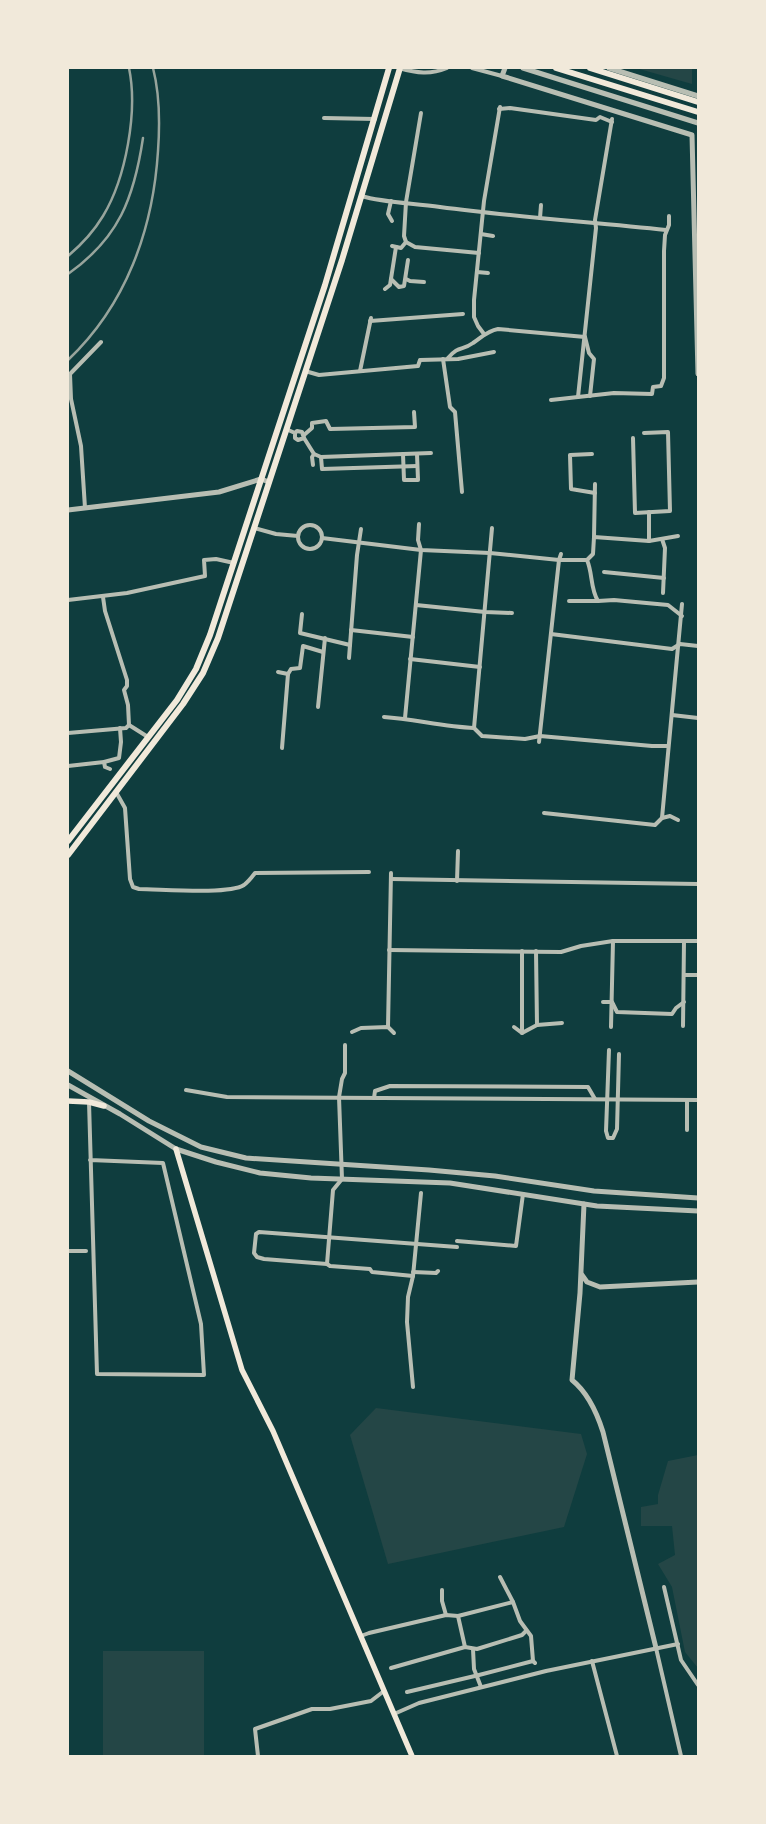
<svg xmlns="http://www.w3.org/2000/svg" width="766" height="1824" viewBox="0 0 766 1824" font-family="'Roboto Condensed',sans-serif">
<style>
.green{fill:#244646}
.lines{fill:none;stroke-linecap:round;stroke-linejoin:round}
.minor{stroke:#b8beb3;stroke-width:4}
.tertiary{stroke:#b8beb3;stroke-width:5}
.secondary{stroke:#f1e9da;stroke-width:5.5}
.primary{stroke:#f1e9da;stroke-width:6}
.rail{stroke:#97a49c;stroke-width:2.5}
</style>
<rect width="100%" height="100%" fill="#0f3d3e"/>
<!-- green -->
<g class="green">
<path d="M 636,68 L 692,68 L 692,84 Z"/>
<path d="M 376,1408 L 581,1434 L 587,1454 L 564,1527 L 388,1564 L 350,1435 Z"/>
<path d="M 698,1455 L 698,1668 L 685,1652 L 672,1587 L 658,1564 L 675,1555 L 672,1526 L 641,1526 L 641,1507 L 658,1504 L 658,1495 L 668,1461 Z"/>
<rect x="103" y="1651" width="101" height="105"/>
</g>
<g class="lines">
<!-- minor -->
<g class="minor">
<path d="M 399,68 C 417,73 430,75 447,68"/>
<path d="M 472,68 L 502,76"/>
<path d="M 499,109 L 510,108 L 596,120 L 600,117 L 612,122"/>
<path d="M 421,113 L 406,202 L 404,236 L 406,242 L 415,247 L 479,253"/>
<path d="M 324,118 L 375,119"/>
<path d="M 361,196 C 386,203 414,203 440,207 C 515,217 591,222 666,230"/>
<path d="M 391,201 L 388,214 L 392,221"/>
<path d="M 540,218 L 541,205"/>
<path d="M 481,234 L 493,236"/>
<path d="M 392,246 L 401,248 L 406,242"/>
<path d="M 477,272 L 488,273"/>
<path d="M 391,279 L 399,287 L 404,286 L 408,260"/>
<path d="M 406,279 L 410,281 L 424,282"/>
<path d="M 385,289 L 390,285 L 396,247"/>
<path d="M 370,321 L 463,314"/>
<path d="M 484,334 L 478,326 L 474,317 L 474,300 L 484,201 L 500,107"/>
<path d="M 585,337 L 589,353 L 594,359 L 590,396"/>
<path d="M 448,358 C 459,345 462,351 473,343 C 482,337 487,331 498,329 L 585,337"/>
<path d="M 443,359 L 450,407 L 455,412 L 462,492"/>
<path d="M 305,371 L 319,375 L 418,366 L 420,360 L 458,359 L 494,352"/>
<path d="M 360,371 L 371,318"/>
<path d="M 578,397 L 596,228 L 595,220 L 612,119"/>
<path d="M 551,400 L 614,393 L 652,394 L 653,387 L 661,386 L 664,378 L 664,251 L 665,235 L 669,225 L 669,216"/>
<path d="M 286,429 L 295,433 L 297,431 L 302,432 L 304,438 L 298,440 L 295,438 L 295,433"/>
<path d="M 304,435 L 312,428 L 312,423 L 326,421 L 330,429 L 415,427 L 414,412"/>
<path d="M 304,438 L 314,454 L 321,457 L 431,453"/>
<path d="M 633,438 L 635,513 L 670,511 L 668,432 L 644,433"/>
<path d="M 403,454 L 404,480 L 418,480 L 417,454"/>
<path d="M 592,454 L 570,455 L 571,489 L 595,493"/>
<path d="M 321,457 L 322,469 L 417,466"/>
<path d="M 313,465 L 312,457 L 314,454"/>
<path d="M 85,508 L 81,446 L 71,399 L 70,374 L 101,342"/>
<circle cx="310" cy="537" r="12"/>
<path d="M 254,528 L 276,534 L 298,536"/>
<path d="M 594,537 L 595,484"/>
<path d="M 322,538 L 421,550 L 490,553 L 559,560 L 587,560 C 593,574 590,588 598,601"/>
<path d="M 662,539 L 665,548 L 663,593"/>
<path d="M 649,541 L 649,512"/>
<path d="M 587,560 L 593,554 L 594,537 L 649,541 L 678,536"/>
<path d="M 604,572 L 664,578"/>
<path d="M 103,597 L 105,611 L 127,680 L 127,686 L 124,690 L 128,705 L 129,725 L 148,737"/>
<path d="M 68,600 L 127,593 L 205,576 L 204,560 L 216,559 L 234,563"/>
<path d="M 569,601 L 598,601 L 614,600 L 668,605 L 682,616"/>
<path d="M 416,605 L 485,612 L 512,613"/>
<path d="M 302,614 L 300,633 L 350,645"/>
<path d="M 351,630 L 413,637"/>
<path d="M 551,634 L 672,649 L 680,644 L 698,646"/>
<path d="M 349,658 L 357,555 L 361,529"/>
<path d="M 410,659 L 480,667"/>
<path d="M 278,672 L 288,674"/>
<path d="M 318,707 L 325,638"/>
<path d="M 672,715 L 698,718"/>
<path d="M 384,717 C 414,719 444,727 474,728 L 482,736 L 525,739 L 540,736 L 652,746 L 668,746"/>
<path d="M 405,718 L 421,550 L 418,540 L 419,524"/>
<path d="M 474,728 L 492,528"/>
<path d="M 68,733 L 126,728 L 129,725"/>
<path d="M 539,742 L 559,560 L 561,554"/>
<path d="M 282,748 L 288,674 L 291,669 L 300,668 L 303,646 L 323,652"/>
<path d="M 104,762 L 105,767 L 110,769"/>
<path d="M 68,766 L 104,762 L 119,758 L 121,742 L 120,728"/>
<path d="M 116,792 L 125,808 L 130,879 L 133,887 L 139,889 C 161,889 228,895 244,885 C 248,882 252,877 255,873 L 369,872"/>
<path d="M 544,813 L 655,825 L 662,818 L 670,816 L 678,820"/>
<path d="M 662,818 L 682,604"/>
<path d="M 391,879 L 698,884"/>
<path d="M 457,881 L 458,851"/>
<path d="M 389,950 L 561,952 L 581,946 L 613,941 L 698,941"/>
<path d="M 522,951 L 522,1033"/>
<path d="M 536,951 L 537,1025"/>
<path d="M 684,975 L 698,975"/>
<path d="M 603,1002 L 612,1002 L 617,1012 L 672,1014 L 676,1008 L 684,1002"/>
<path d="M 683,1026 L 684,941"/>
<path d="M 388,1027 L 391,873"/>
<path d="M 514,1027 L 522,1033 L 537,1025 L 562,1023"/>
<path d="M 611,1027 L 613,941"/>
<path d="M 352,1032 L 361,1028 L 388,1027 L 394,1033"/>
<path d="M 609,1050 L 606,1131 L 608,1138 L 613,1138 L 617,1129 L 619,1054"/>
<path d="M 186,1090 L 227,1097 L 698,1100"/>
<path d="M 374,1098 L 375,1091 L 390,1086 L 588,1087 L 595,1099"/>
<path d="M 89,1102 L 97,1374 L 204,1375 L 201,1324 L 163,1163 L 90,1160"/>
<path d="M 687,1130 L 687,1100"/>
<path d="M 457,1241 L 516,1246 L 523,1194"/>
<path d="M 68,1251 L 86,1251"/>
<path d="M 327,1264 L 333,1190 L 342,1179 L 339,1097 L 342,1079 L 345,1073 L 345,1045"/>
<path d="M 413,1272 L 436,1273 L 438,1271"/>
<path d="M 413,1276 L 372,1272 L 370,1269 L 330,1266 L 327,1264 L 264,1259 L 257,1257 L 254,1253 L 256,1234 L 259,1232 L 457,1247"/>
<path d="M 413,1387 L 407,1322 L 408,1297 L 413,1276 L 421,1193"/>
<path d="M 500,1577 L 513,1602 L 520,1621 L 531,1636 L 533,1661 L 535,1663"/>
<path d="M 664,1587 L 681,1660 L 698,1685"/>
<path d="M 442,1590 L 442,1601 L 446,1615"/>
<path d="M 458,1616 L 465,1647"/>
<path d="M 361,1636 L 369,1633 L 446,1615 L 458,1616 L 513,1602"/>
<path d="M 656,1648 L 681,1756"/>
<path d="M 473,1649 L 474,1669 L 481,1687"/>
<path d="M 592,1661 L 617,1756"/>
<path d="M 391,1668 L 465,1647 L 477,1649 L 522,1635 L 526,1631"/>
<path d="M 407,1692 L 479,1675 L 533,1661"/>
<path d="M 394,1714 L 419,1703 L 546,1671 L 678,1644"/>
<path d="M 258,1756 L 255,1729 L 312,1709 L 330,1709 L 371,1701 L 384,1691"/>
</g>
<!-- tertiary -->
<g class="tertiary">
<path d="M 505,68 L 502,76 L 692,135 L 698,374"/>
<path d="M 523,68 L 698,123"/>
<path d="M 609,68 L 698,96"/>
<path d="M 68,510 L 219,492 L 261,479 L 269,482"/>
<path d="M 68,1071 L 149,1121 L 201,1147 L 246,1158 L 429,1170 L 495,1176 L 594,1191 L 698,1198"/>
<path d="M 68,1085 L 120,1114 L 176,1149 L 216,1162 L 260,1173 L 311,1178 L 450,1183 L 597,1206 L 698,1211"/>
<path d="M 584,1204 L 580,1293 L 572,1380 C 587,1392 597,1413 603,1432 L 656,1648"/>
<path d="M 582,1275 L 587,1282 L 600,1287 L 698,1282"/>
</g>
<!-- secondary -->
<g class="secondary">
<path d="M 68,1101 L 89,1102 L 104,1106"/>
<path d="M 176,1149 L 242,1370 L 273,1431 L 412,1756"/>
</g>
<!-- primary -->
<g class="primary">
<path d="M 556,68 L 698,112"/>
<path d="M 590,68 L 698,102"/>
<path d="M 68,841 L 177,700 L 196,669 L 210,635 L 325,285 L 389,68"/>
<path d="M 68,855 L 183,704 L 203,673 L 218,638 L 342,260 L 400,68"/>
</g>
<!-- rail -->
<g class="rail">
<path d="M 68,256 C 81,245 94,231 103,216 C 126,178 138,111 129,68"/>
<path d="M 68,274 C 119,238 134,198 143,138"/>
<path d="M 68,360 C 126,305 153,230 158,151 C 160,123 160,95 153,68"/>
</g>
</g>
<!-- border -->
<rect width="766" height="1824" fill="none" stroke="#f1e9da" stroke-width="138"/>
</svg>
